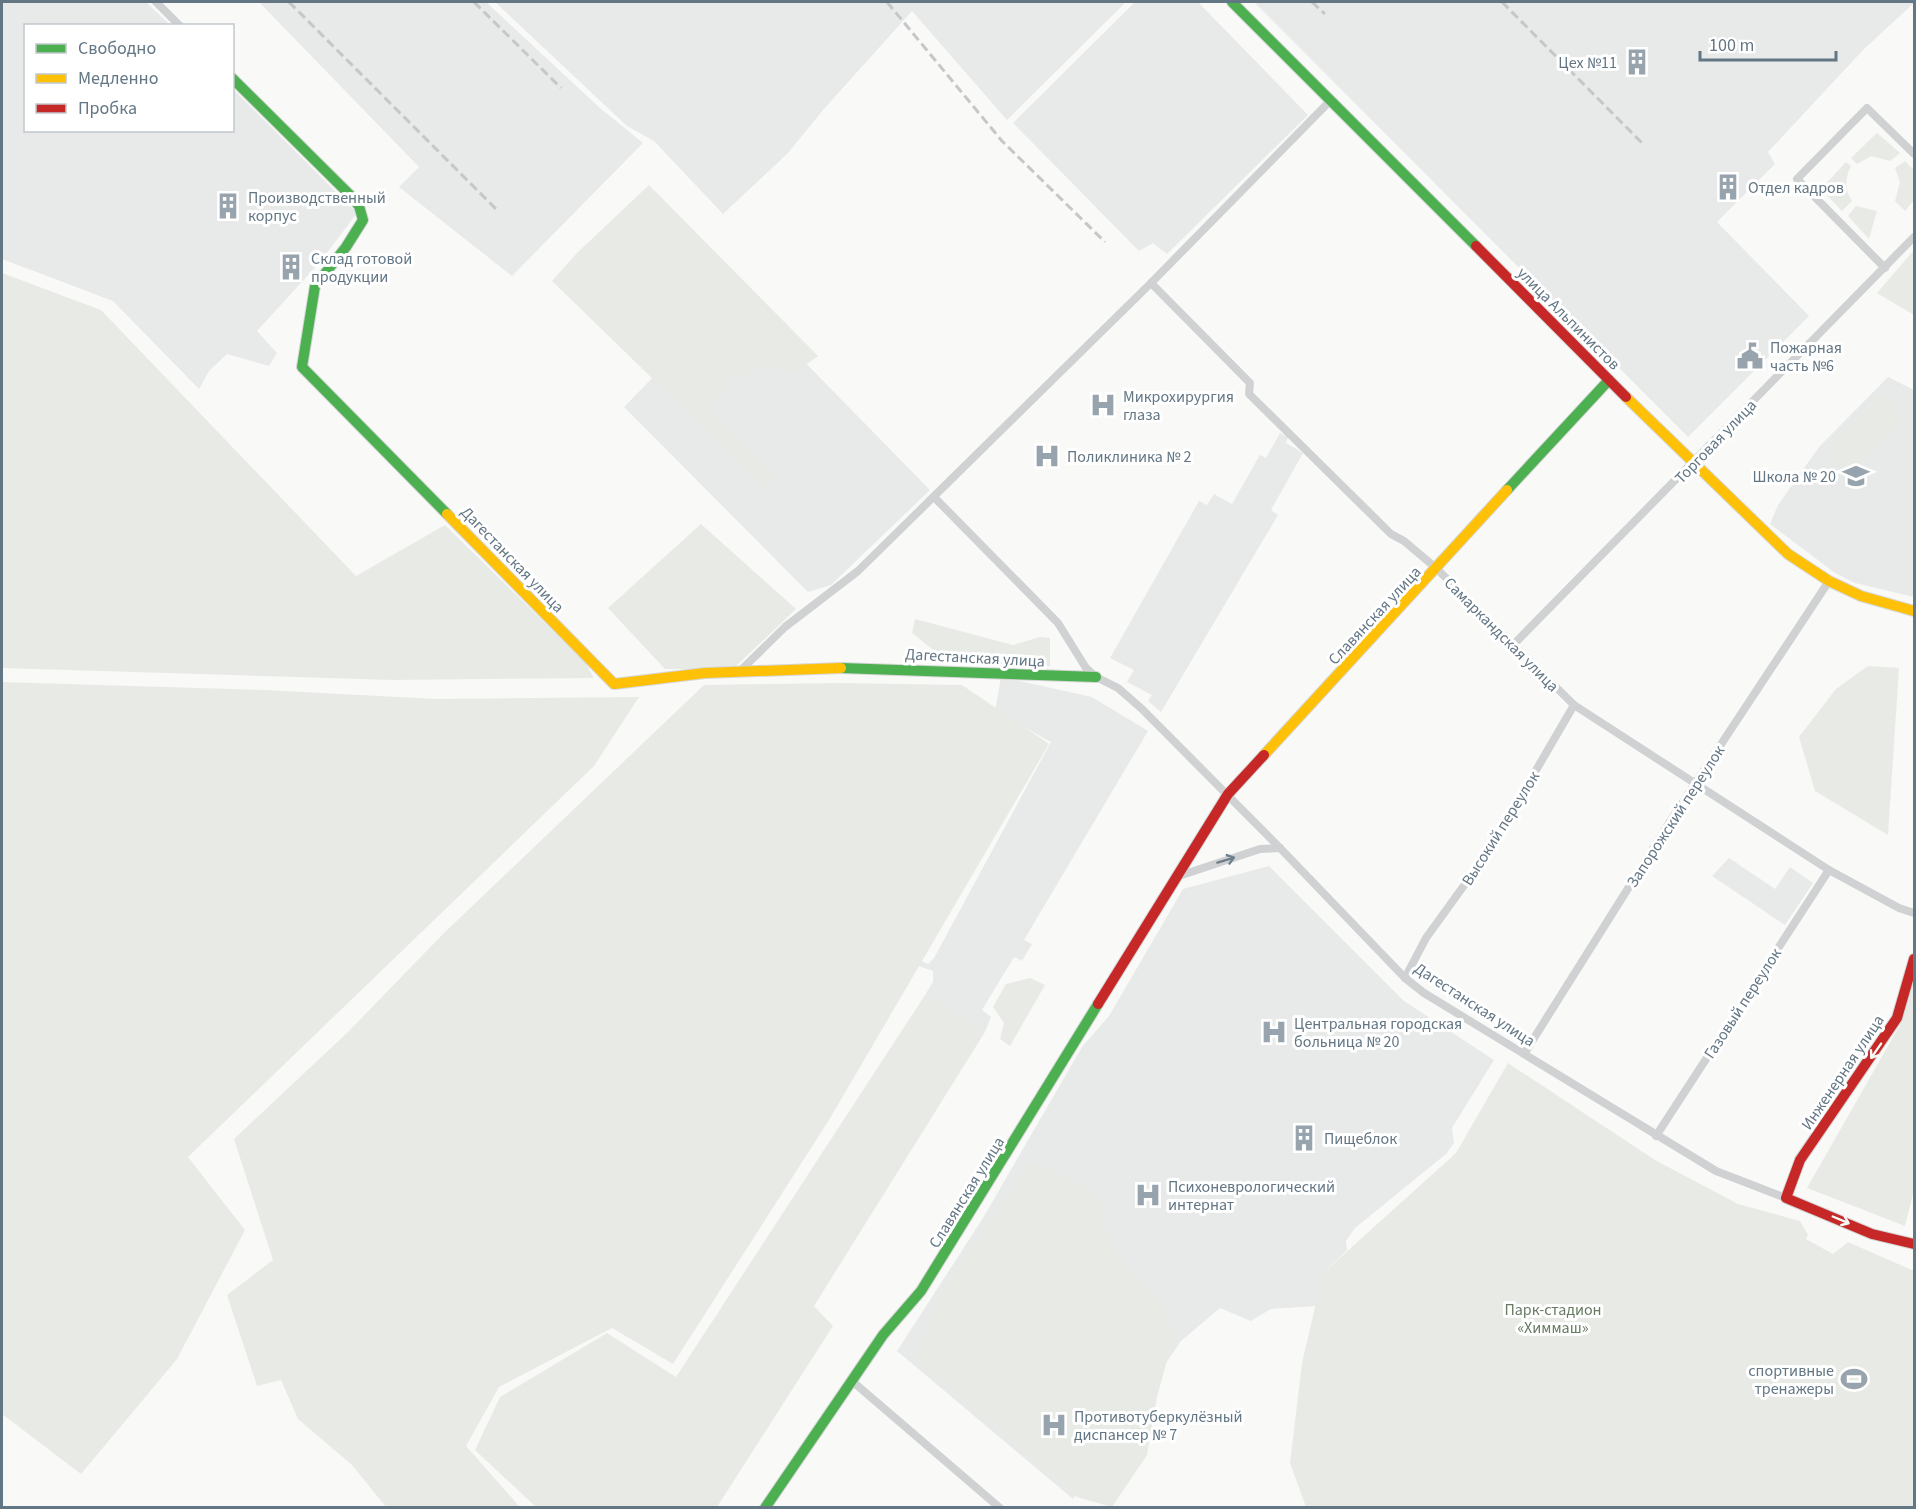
<svg xmlns="http://www.w3.org/2000/svg" width="1916" height="1509" viewBox="0 0 1916 1509" font-family="'Source Sans 3',sans-serif">
<style>
.built{fill:#e8e9e9}
.green{fill:#e8ebe5}
.lines{fill:none;stroke-linecap:round;stroke-linejoin:round}
.fast-casing{stroke:#d5d6d6;stroke-width:12}
.slow-casing{stroke:#d5d6d6;stroke-width:12}
.jam-casing{stroke:#d5d6d6;stroke-width:12}
.street{stroke:#cfd1d2;stroke-width:8}
.fast{stroke:#4caf50;stroke-width:10}
.slow{stroke:#ffc107;stroke-width:10}
.jam{stroke:#c62828;stroke-width:10}
.rail{stroke:#c5c7c8;stroke-width:3;stroke-dasharray:9 4.5;stroke-linecap:butt}
.oneway{stroke:#6e7f8c}
.oneway2{stroke:#f6fbf6}
.labels{text-anchor:middle;stroke-width:6;stroke-linejoin:round;paint-order:stroke}
.poi-label{font-size:16px;fill:#637684;stroke:#fff;text-anchor:start}
.street-label{font-size:16px;fill:#637684;stroke:#fff}
.park-label{font-size:16px;fill:#677b62;stroke:#fff}
</style>
<rect width="100%" height="100%" fill="#f9f9f8"/>
<!-- built -->
<g class="built">
<path d="M 2,2 L 146,2 L 170,25 L 26,26 L 26,130 L 232,130 L 233,89 L 357,213 L 320,262 L 257,331 L 277,353 L 269,366 L 227,354 L 209,371 L 199,389 L 113,301 L 2,259 Z"/>
<path d="M 259,2 L 486,2 L 600,108 L 643,143 L 512,276 L 399,187 L 419,167 Z"/>
<path d="M 495,2 L 1126,2 L 1007,120 L 912,11 L 823,110 L 788,153 L 723,214 L 654,141 L 627,126 Z"/>
<path d="M 1135,2 L 1198,2 L 1308,115 L 1167,254 L 1153,243 L 1139,251 L 1013,123 Z"/>
<path d="M 1254,2 L 1914,2 L 1914,3 L 1864,49 L 1768,152 L 1775,164 L 1717,222 L 1809,316 L 1688,437 Z"/>
<path d="M 736,292 L 930,490 L 831,585 L 808,592 L 624,407 Z"/>
<path d="M 1888,377 L 1914,390 L 1914,597 L 1855,583 L 1835,573 L 1770,524 L 1778,505 L 1819,447 Z"/>
<path d="M 1280,433 L 1288,437 L 1286,443 L 1303,453 L 1271,510 L 1278,515 L 1161,712 L 1148,701 L 1152,695 L 1127,682 L 1134,670 L 1110,658 L 1199,501 L 1207,505 L 1214,494 L 1232,504 L 1260,455 L 1266,458 Z"/>
<path d="M 1001,677 L 1092,697 L 1148,731 L 1024,940 L 1032,944 L 1022,961 L 1014,957 L 982,1010 L 991,1017 L 985,1032 L 925,995 L 933,982 L 933,971 L 916,965 L 920,960 L 928,964 L 934,958 L 1051,742 L 995,711 Z"/>
<path d="M 1729,858 L 1775,889 L 1790,867 L 1813,883 L 1785,925 L 1712,876 Z"/>
<path d="M 1269,866 L 1404,1001 L 1494,1060 L 1452,1128 L 1454,1143 L 1446,1154 L 1355,1228 L 1346,1241 L 1347,1250 L 1323,1273 L 1316,1306 L 1271,1309 L 1251,1321 L 1220,1308 L 1181,1341 L 1073,1499 L 897,1351 L 983,1218 L 1082,1047 L 1109,1016 L 1183,889 Z"/>
</g>
<!-- green -->
<g class="green">
<path d="M 1877,133 L 1900,153 L 1890,161 L 1871,156 L 1857,164 L 1851,158 Z"/>
<path d="M 1905,161 L 1914,170 L 1914,200 L 1905,211 L 1895,201 L 1900,182 L 1895,168 Z"/>
<path d="M 1846,162 L 1851,166 C 1845,178 1844,190 1852,201 L 1842,211 L 1821,189 Z"/>
<path d="M 649,185 L 818,356 L 790,376 L 771,365 L 733,378 L 708,405 L 774,476 L 764,487 L 552,281 L 578,252 Z"/>
<path d="M 1856,206 L 1877,211 L 1869,239 L 1848,216 Z"/>
<path d="M 1914,250 L 1914,315 L 1877,293 Z"/>
<path d="M 2,273 L 101,310 L 356,576 L 445,525 L 585,662 L 594,678 L 393,680 L 2,668 Z"/>
<path d="M 1881,395 L 1891,401 L 1901,421 C 1889,437 1863,467 1843,469 L 1828,453 L 1832,444 Z"/>
<path d="M 701,524 L 796,609 L 733,669 L 665,669 L 608,608 Z"/>
<path d="M 915,619 L 1013,645 L 1040,637 L 1050,638 L 1050,666 L 947,661 L 912,633 Z"/>
<path d="M 1868,666 L 1899,668 L 1888,835 L 1815,791 L 1799,737 L 1836,689 Z"/>
<path d="M 2,682 L 265,690 L 437,699 L 639,697 L 594,766 L 188,1157 L 245,1230 L 177,1359 L 81,1474 L 2,1414 Z"/>
<path d="M 839,683 L 962,685 L 1049,744 L 829,1120 L 673,1364 L 612,1328 L 499,1387 L 466,1446 L 520,1507 L 386,1507 L 352,1465 L 298,1419 L 281,1380 L 257,1386 L 227,1295 L 273,1260 L 234,1139 L 348,1032 L 443,934 L 704,685 Z"/>
<path d="M 1914,969 L 1914,1190 L 1905,1226 L 1807,1188 L 1900,1025 Z"/>
<path d="M 1030,978 L 1045,985 L 1010,1046 L 1000,1039 L 1004,1023 L 993,1007 L 1006,984 Z"/>
<path d="M 925,995 L 985,1032 L 814,1306 L 833,1326 L 717,1507 L 536,1507 L 475,1450 L 500,1397 L 607,1333 L 676,1377 Z"/>
<path d="M 1508,1063 L 1655,1160 L 1738,1204 L 1800,1221 L 1808,1235 L 1806,1239 L 1833,1254 L 1848,1242 L 1914,1271 L 1914,1507 L 1306,1507 L 1290,1463 L 1302,1363 L 1323,1273 L 1456,1153 Z"/>
<path d="M 1031,1162 L 1099,1193 L 1109,1245 L 1161,1300 L 1174,1335 L 1157,1397 L 1147,1455 L 1112,1507 L 1077,1497 L 914,1358 L 941,1293 Z"/>
</g>
<g class="lines">
<!-- fast casing -->
<g class="fast-casing">
<g id="fast">
<path d="M 1232,2 L 1476,246"/>
<path d="M 232,78 L 350,195 L 359,206 L 363,220 L 346,247 L 315,286 L 302,367 L 447,514"/>
<path d="M 1507,490 L 1609,380"/>
<path d="M 841,668 L 1096,677"/>
<path d="M 765,1508 L 883,1335 L 921,1291 L 1098,1004"/>
</g>
</g>
<!-- slow casing -->
<g class="slow-casing">
<g id="slow">
<path d="M 1626,397 L 1788,554 L 1829,581 L 1861,596 L 1914,611"/>
<path d="M 447,514 L 614,684 L 705,673 L 841,668"/>
<path d="M 1264,755 L 1507,490"/>
</g>
</g>
<!-- jam casing -->
<g class="jam-casing">
<g id="jam">
<path d="M 1476,246 L 1626,397"/>
<path d="M 1914,959 L 1897,1018 L 1800,1160 L 1786,1198 L 1872,1234 L 1914,1244"/>
<path d="M 1098,1004 L 1228,794 L 1264,755"/>
</g>
</g>
<!-- street -->
<g class="street">
<path d="M 156,2 L 180,26"/>
<path d="M 1885,268 L 1797,179 L 1867,108 L 1914,154"/>
<path d="M 1151,283 L 1250,383 L 1249,394 L 1391,534 L 1404,541 L 1436,568 L 1574,705 L 1829,870 L 1899,908 L 1914,913"/>
<path d="M 934,497 L 1058,623 L 1086,668 L 1096,677 L 1118,688 L 1142,709 L 1280,848 L 1405,978 L 1424,993 L 1716,1171 L 1786,1198"/>
<path d="M 1514,644 L 1914,237"/>
<path d="M 739,672 L 785,627 L 858,571 L 1151,283 L 1331,100"/>
<path d="M 1179,876 L 1260,849 L 1280,848"/>
<path d="M 1405,978 L 1426,938 L 1489,851 L 1574,705"/>
<path d="M 1524,1054 L 1671,820 L 1829,581"/>
<path d="M 1656,1136 L 1829,870"/>
<path d="M 852,1381 L 1000,1508"/>
</g>
<!-- fast -->
<use href="#fast" class="fast"/>
<!-- slow -->
<use href="#slow" class="slow"/>
<!-- jam -->
<use href="#jam" class="jam"/>
<!-- rail -->
<g class="rail">
<path d="M 289,2 L 499,212"/>
<path d="M 474,2 L 561,88"/>
<path d="M 887,2 L 1002,141 L 1105,242"/>
<path d="M 1312,2 L 1325,14"/>
<path d="M 1502,2 L 1644,145"/>
</g>
</g>
<!-- one-way arrows -->
<defs><path id="oneway-shaft" d="M-6 0H5M1.5-3L5.5 0L1.5 3" fill="none" stroke-width="1.6" stroke-linecap="round" stroke-linejoin="round" transform="scale(1.5)"/></defs>
<use class="oneway" href="#oneway-shaft" transform="translate(1226 860) rotate(-17)"/>
<g class="oneway2">
<use href="#oneway-shaft" transform="translate(1876 1051) rotate(125)"/>
<use href="#oneway-shaft" transform="translate(1841 1220) rotate(23)"/>
</g>
<!-- icons -->
<defs>
<g id="building-bare" transform="scale(2.07)"><path d="M-4-6H4V6H1V3H-1V6H-4ZM-2.5-4.3h1.7v1.8h-1.7ZM.8-4.3h1.7v1.8H.8ZM-2.5-1h1.7V.8h-1.7ZM.8-1h1.7V.8H.8Z" fill="#98a4ad" stroke="#fff" stroke-width="2.5" paint-order="stroke"/></g>
<g id="civic-bare" transform="scale(2.07)"><path d="M-.6-6.5H3V-4.5H.6V-3L4-1V1h2V6H-6V1h2V-1L-.6-3ZM-1.2 2.5V6h2.4V2.5Z" fill="#98a4ad" stroke="#fff" stroke-width="2.5" paint-order="stroke"/></g>
<g id="hospital-bare" transform="scale(2.07)"><path d="M-5-5h3v3.5h4V-5h3V5h-3V1.5h-4V5h-3Z" fill="#98a4ad" stroke="#fff" stroke-width="2.5" paint-order="stroke"/></g>
<g id="school-bare" transform="scale(2.07)"><path d="M0-5L7-2L0 1L-7-2ZM-4 1L0 2.5L4 1V4Q0 6-4 4Z" fill="#98a4ad" stroke="#fff" stroke-width="2.5" paint-order="stroke"/></g>
<g id="stadium-bare" transform="scale(2.07)"><path d="M0-5a6.5 5 0 1 0 0 10a6.5 5 0 1 0 0-10ZM-3.5-1.8h7v3.6h-7Z" fill="#98a4ad" stroke="#fff" stroke-width="2.5" paint-order="stroke"/></g>
</defs>
<g fill-rule="evenodd">
<use href="#building-bare" x="1637" y="62"/>
<use href="#building-bare" x="1728" y="187"/>
<use href="#building-bare" x="228" y="206"/>
<use href="#building-bare" x="291" y="267"/>
<use href="#civic-bare" x="1750" y="356"/>
<use href="#hospital-bare" x="1103" y="405"/>
<use href="#hospital-bare" x="1047" y="456"/>
<use href="#school-bare" x="1856" y="476"/>
<use href="#hospital-bare" x="1274" y="1032"/>
<use href="#building-bare" x="1304" y="1138"/>
<use href="#hospital-bare" x="1148" y="1195"/>
<use href="#stadium-bare" x="1854" y="1379"/>
<use href="#hospital-bare" x="1054" y="1425"/>
</g>
<g class="labels">
<!-- poi labels -->
<g class="poi-label">
<text x="1617" y="68" text-anchor="end">Цех №11</text>
<text x="1748" y="193">Отдел кадров</text>
<text x="248" y="203">Производственный<tspan x="248" dy="18">корпус</tspan></text>
<text x="311" y="264">Склад готовой<tspan x="311" dy="18">продукции</tspan></text>
<text x="1770" y="353">Пожарная<tspan x="1770" dy="18">часть №6</tspan></text>
<text x="1123" y="402">Микрохирургия<tspan x="1123" dy="18">глаза</tspan></text>
<text x="1067" y="462">Поликлиника № 2</text>
<text x="1836" y="482" text-anchor="end">Школа № 20</text>
<text x="1294" y="1029">Центральная городская<tspan x="1294" dy="18">больница № 20</tspan></text>
<text x="1324" y="1144">Пищеблок</text>
<text x="1168" y="1192">Психоневрологический<tspan x="1168" dy="18">интернат</tspan></text>
<text x="1834" y="1376" text-anchor="end">спортивные<tspan x="1834" dy="18">тренажеры</tspan></text>
<text x="1074" y="1422">Противотуберкулёзный<tspan x="1074" dy="18">диспансер № 7</tspan></text>
</g>
<!-- street labels -->
<g class="street-label">
<text transform="translate(1569 318) rotate(45)" y="6">улица Альпинистов</text>
<text transform="translate(1715 441) rotate(-46)" y="6">Торговая улица</text>
<text transform="translate(513 559) rotate(46)" y="6">Дагестанская улица</text>
<text transform="translate(1374 615) rotate(-47)" y="6">Славянская улица</text>
<text transform="translate(1502 634) rotate(45)" y="6">Самаркандская улица</text>
<text transform="translate(975 657) rotate(3)" y="6">Дагестанская улица</text>
<text transform="translate(1675 816) rotate(-57)" y="6">Запорожский переулок</text>
<text transform="translate(1500 828) rotate(-58)" y="6">Высокий переулок</text>
<text transform="translate(1742 1003) rotate(-57)" y="6">Газовый переулок</text>
<text transform="translate(1475 1004) rotate(33)" y="6">Дагестанская улица</text>
<text transform="translate(1842 1072) rotate(-56)" y="6">Инженерная улица</text>
<text transform="translate(966 1192) rotate(-58)" y="6">Славянская улица</text>
</g>
<!-- park labels -->
<g class="park-label">
<text x="1553" y="1315">Парк-стадион<tspan x="1553" dy="18">«Химмаш»</tspan></text>
</g>
</g>
<!-- border -->
<rect width="1916" height="1509" fill="none" stroke="#637684" stroke-width="6"/>
<!-- legend -->
<rect x="24" y="24" width="210" height="108" fill="#ffffff" stroke="#c1c8ce" stroke-width="1.5"/>
<rect x="36" y="44" width="30" height="9" fill="#4caf50" stroke="#c1c8ce" stroke-width="1.5"/>
<text x="78" y="54" font-size="18" fill="#637684">Свободно</text>
<rect x="36" y="74" width="30" height="9" fill="#ffc107" stroke="#c1c8ce" stroke-width="1.5"/>
<text x="78" y="84" font-size="18" fill="#637684">Медленно</text>
<rect x="36" y="104" width="30" height="9" fill="#c62828" stroke="#c1c8ce" stroke-width="1.5"/>
<text x="78" y="114" font-size="18" fill="#637684">Пробка</text>
<!-- scale -->
<path d="M1700 51v9h136v-9" fill="none" stroke="#637684" stroke-width="3"/>
<text x="1709" y="51" font-size="18" fill="#637684" stroke="#ffffff" stroke-width="4.5" paint-order="stroke">100 m</text>
</svg>
